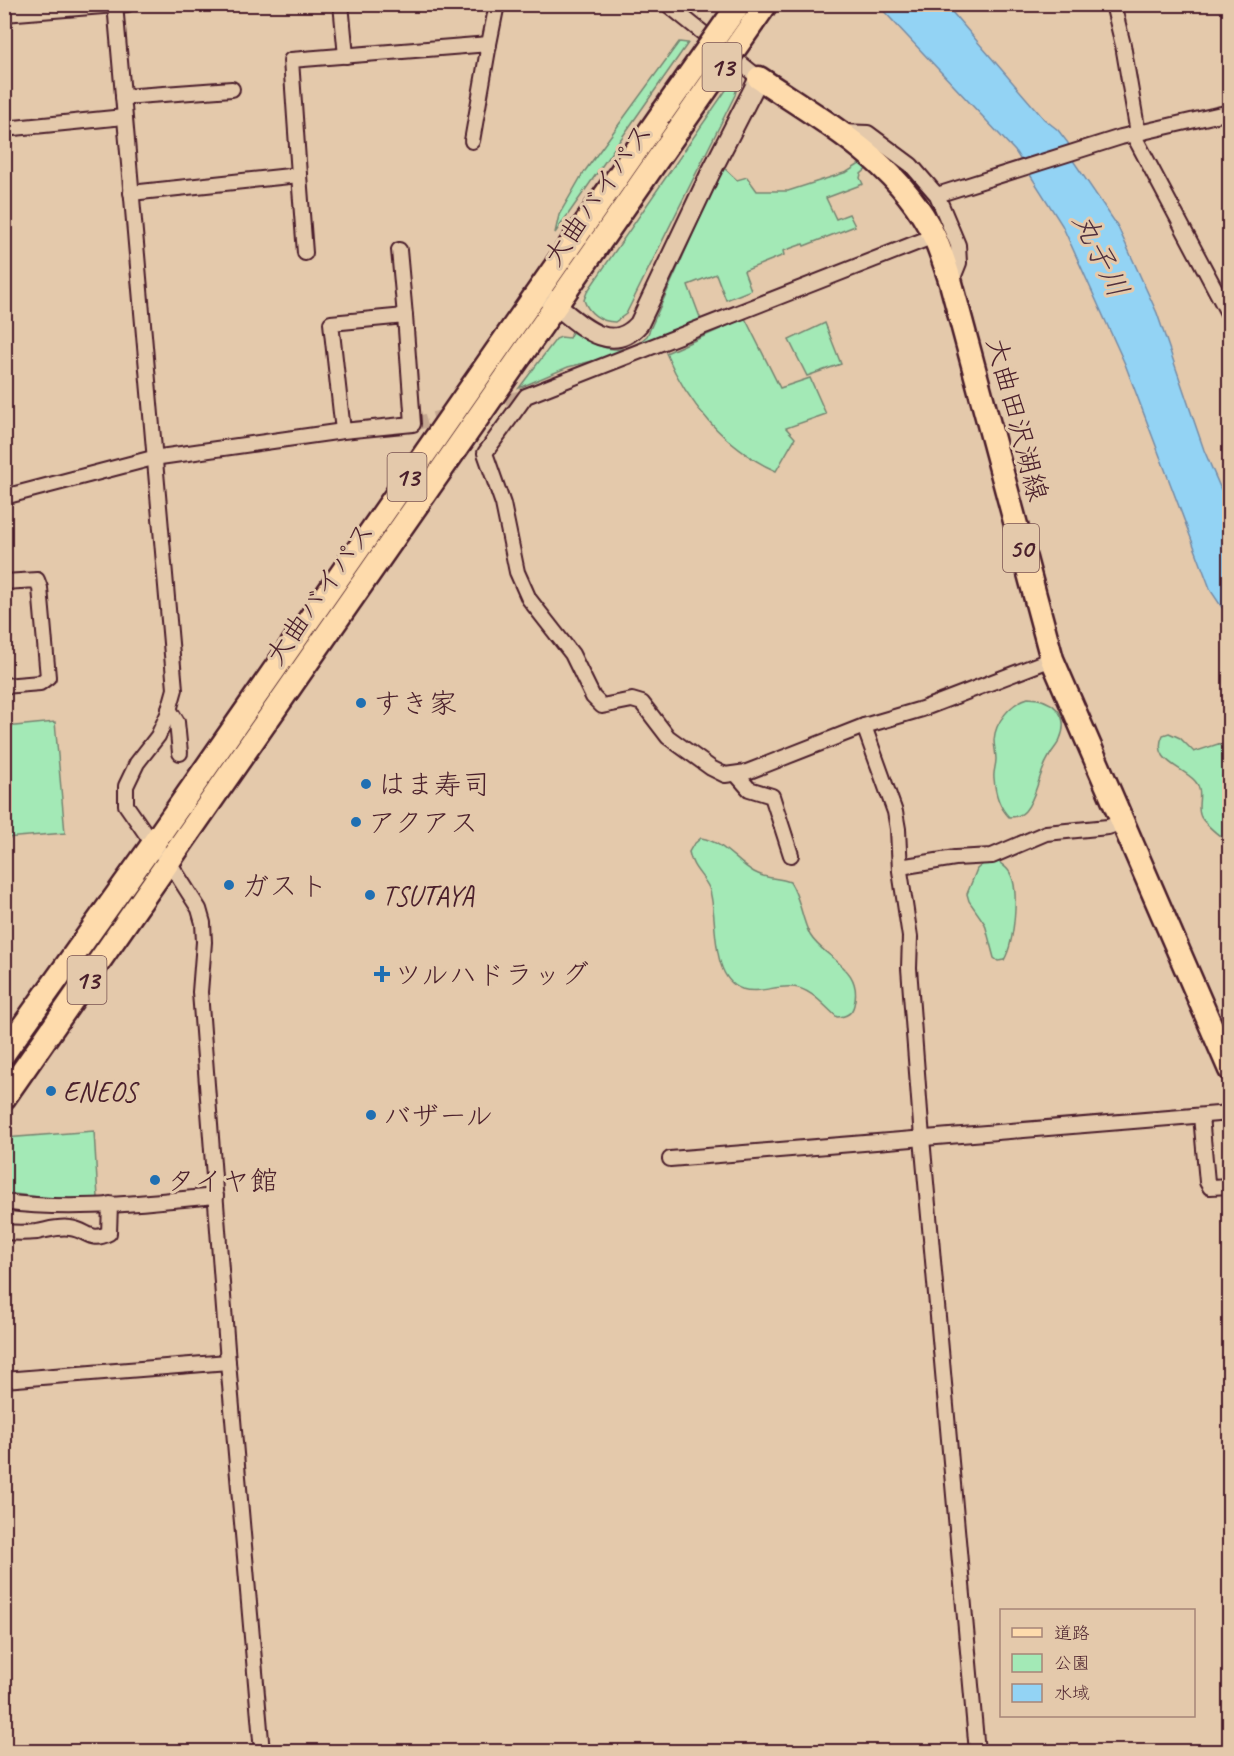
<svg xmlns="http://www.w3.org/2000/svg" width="1234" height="1756" viewBox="0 0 1234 1756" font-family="Caveat,'Klee One',sans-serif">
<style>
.green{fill:#a3e9b6;stroke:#768470;stroke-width:1.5}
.water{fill:#93d3f4;stroke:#768ba4;stroke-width:1.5}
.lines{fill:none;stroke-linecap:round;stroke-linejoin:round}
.minor-tunnel{stroke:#c5a791;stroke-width:14;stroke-dasharray:14 7;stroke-linecap:butt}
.minor-casing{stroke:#4a1f2b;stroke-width:18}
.tertiary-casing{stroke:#4a1f2b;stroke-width:22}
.primary-casing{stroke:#4a1f2b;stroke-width:27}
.trunk-casing{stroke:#4a1f2b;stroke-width:27}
.minor{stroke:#e4c9ab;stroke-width:14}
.tertiary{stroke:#e4c9ab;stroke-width:18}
.primary{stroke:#fedbac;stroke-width:22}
.trunk{stroke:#fedbac;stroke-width:22}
.trunk-bridge-casing{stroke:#4a1f2b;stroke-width:27;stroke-linecap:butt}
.trunk-bridge{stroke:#fedbac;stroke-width:22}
.poi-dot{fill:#1f6fb2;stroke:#e4c9ab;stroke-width:2}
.labels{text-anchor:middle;stroke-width:6;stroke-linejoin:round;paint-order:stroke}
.shield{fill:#e4c9ab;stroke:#785251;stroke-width:1.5}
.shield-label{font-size:27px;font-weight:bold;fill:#4a1f2b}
.street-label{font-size:28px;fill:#4a1f2b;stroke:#e4c9ab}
.poi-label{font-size:28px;fill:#4a1f2b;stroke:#e4c9ab;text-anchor:start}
.water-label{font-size:30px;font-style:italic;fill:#51313f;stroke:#e4c9ab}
</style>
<rect width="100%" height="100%" fill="#e4c9ab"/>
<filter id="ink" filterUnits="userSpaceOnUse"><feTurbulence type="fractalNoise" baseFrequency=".0167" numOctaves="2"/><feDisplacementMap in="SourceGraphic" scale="12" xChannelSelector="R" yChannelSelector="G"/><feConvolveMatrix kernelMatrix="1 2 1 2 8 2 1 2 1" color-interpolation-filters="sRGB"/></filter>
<g filter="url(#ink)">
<!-- green -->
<g class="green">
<path d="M 679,42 L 688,43 L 555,233 L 559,215 L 582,175 Z"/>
<path d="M 735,77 L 738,83 L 735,95 L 626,314 L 615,322 C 601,322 588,313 584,300 L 587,292 Z"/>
<path d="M 866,160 L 870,166 L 861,174 L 860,178 L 863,184 L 826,198 L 836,219 L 849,214 L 855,226 L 804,246 L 803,244 L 783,251 L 784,255 L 744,271 L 751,290 L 726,300 L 716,274 L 688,285 L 701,320 L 625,353 L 568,367 L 519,388 L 556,339 L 561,337 L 569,338 L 572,332 C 598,347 622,360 647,336 L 723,167 L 737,180 L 747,177 L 757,191 L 788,191 L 847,172 Z"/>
<path d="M 745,318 L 780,388 L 810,378 L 826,414 L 786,428 L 795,438 L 776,471 C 726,449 687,403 666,353 Z"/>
<path d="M 825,323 L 841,364 L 807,376 L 789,340 Z"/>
<path d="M 1028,698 C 1051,698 1071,714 1060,739 C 1058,745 1053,749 1050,755 C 1047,760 1044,766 1042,772 C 1037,784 1034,801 1025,811 C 1021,816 1015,817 1009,817 C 999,807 995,792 994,778 C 993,772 996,766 996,759 C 996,753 994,747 994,740 C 995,722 1011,703 1028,698 Z"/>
<path d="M 55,722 L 65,833 L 5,838 L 5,727 Z"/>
<path d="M 1169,733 L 1180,738 L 1194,752 L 1218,744 L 1229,749 L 1229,843 C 1220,836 1207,827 1201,817 C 1195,806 1205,792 1195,781 C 1181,766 1151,761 1163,735 Z"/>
<path d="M 701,838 C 724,842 735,861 754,872 C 768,880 777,877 790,882 C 801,899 801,918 810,935 C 824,959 864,967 854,1005 C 852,1014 846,1017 837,1017 C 824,1006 812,989 793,987 C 776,985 759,994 742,989 C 708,977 719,915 709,888 C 703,875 692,868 689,852 L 693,845 Z"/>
<path d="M 996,860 C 1001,864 1007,867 1010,873 C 1020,890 1014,943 1004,960 L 998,961 L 994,958 L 985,924 L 969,901 L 967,894 L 977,869 L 983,864 Z"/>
<path d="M 94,1131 L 98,1198 L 66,1200 L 5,1193 L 5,1138 Z"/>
</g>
<!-- water -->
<path class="water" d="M 878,5 L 946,5 L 1044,119 L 1058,130 L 1068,143 L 1074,162 L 1117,225 L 1157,313 L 1204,450 L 1229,508 L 1229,618 L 1211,591 L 1125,364 L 1062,225 L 1015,151 Z"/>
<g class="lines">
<!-- minor-tunnel -->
<g class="minor-tunnel">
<path d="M 485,406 L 526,396"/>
<path d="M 413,424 L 451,415"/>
</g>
<!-- minor casing -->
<g class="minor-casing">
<g id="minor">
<path d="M 115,4 L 175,689 L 168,714 L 158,736 L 137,763 L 126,786 L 126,805 L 153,844 L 169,862 L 199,909 L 203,923 L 204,942 L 200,992 L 228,1362 L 262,1752"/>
<path d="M 341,4 L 346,56"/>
<path d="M 667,4 L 759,78"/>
<path d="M 1113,4 L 1123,45 L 1138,133"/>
<path d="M 4,14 L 128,4"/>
<path d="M 123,97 L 232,89"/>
<path d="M 14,128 L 124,117"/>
<path d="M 841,132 L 868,133 L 911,165 L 937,195 L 958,245 L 959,263 L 951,283"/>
<path d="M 1133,134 L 1230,317"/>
<path d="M 472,141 L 489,44 L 497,4"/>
<path d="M 299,175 L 291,60 L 489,44"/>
<path d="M 131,193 L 299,175 L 305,253"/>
<path d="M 937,195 L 1121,137 L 1230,112"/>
<path d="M 934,236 L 526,396 L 485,453 L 503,504 L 517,572 L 529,599 L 572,654 L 593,697 L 602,706 L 632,700 L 642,703 L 668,737 L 711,768 L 725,775 L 747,772 L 864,726 L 922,709 L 1052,659"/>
<path d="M 399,250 L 405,316"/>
<path d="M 4,497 L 153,458 L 343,431 L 413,424 L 405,316 L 331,323 L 343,431"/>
<path d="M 4,582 L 37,580 L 40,588 L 48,677 L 40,683 L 4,686"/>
<path d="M 169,709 L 177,722 L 180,753"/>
<path d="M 864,726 L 895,812 L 898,829 L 900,871 L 910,937 L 909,968 L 922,1138 L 977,1752"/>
<path d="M 736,774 L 749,789 L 772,796 L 791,855"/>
<path d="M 900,867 L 955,858 L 992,856 L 1046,833 L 1108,827 L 1123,822"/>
<path d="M 1201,1116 L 1207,1182 L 1210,1187 L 1230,1186"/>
<path d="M 670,1159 L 1230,1113"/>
<path d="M 4,1202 C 74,1212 147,1202 216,1196"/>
<path d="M 4,1232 C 15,1233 27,1233 37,1232 C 48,1230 59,1226 70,1228 C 88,1230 90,1243 109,1233 L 110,1204"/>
<path d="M 4,1380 L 228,1362"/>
</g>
</g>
<!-- tertiary casing -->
<g class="tertiary-casing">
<path id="tertiary" d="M 545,297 C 573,316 607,360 639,324 L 710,174 L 759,78"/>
</g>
<!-- primary casing -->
<g class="primary-casing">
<path id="primary" d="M 759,78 C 824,122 899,162 934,236 C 941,251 946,268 951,283 L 1052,659 L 1230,1070"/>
</g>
<!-- trunk casing -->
<g class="trunk-casing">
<g id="trunk">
<path d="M 4,1053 L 153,844 L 663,112"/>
<path d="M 4,1098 L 678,130"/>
</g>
</g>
<!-- minor -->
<use href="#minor" class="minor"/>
<!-- tertiary -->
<use href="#tertiary" class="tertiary"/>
<!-- primary -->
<use href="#primary" class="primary"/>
<!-- trunk -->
<use href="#trunk" class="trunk"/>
<!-- trunk-bridge casing -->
<g class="trunk-bridge-casing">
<g id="trunk-bridge">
<path d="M 663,112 L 739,4"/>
<path d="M 678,130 L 766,4"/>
</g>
</g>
<!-- trunk-bridge -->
<use href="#trunk-bridge" class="trunk-bridge"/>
</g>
</g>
<!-- markers -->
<g class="poi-dot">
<circle cx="361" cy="703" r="6"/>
<circle cx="366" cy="784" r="6"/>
<circle cx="356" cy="822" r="6"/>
<circle cx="229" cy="885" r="6"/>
<circle cx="370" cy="895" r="6"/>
<path d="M379 965h6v6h6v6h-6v6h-6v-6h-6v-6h6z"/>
<circle cx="51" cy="1091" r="6"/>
<circle cx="371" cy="1115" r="6"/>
<circle cx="155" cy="1180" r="6"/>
</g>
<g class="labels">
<!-- shield labels -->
<g class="shield">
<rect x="702.5" y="43" width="39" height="48" rx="4.5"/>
<rect x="387.5" y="453" width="39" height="48" rx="4.5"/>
<rect x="1003" y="524" width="36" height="48" rx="4.5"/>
<rect x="67.5" y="956" width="39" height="48" rx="4.5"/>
</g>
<g class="shield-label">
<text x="722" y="76">13</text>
<text x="407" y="486">13</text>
<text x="1021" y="557">50</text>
<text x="87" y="989">13</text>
</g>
<!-- street labels -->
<g class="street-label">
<text transform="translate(597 194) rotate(-55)" y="10">大曲バイパス</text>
<text transform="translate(1018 419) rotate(75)" y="10">大曲田沢湖線</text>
<text transform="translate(319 593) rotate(-55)" y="10">大曲バイパス</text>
</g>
<!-- poi labels -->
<g class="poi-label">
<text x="373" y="713">すき家</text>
<text x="378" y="794">はま寿司</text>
<text x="368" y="832">アクアス</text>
<text x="241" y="895">ガスト</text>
<text x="382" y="905">TSUTAYA</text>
<text x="394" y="984">ツルハドラッグ</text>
<text x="63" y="1101">ENEOS</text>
<text x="383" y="1125">バザール</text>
<text x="167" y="1190">タイヤ館</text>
</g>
<!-- water labels -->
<g class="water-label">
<text transform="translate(1101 255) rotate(64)" y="10">丸子川</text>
</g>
</g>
<!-- margin -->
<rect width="1234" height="1756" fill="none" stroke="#e4c9ab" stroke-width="24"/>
<rect x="12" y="12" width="1210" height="1732" fill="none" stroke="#4a1f2b" stroke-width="2" filter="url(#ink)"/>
<!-- legend -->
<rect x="1000" y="1609" width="195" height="108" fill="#e4c9ab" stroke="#a68578" stroke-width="1.5"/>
<rect x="1012" y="1628" width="30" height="9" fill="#fedbac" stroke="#a68578" stroke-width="1.5"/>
<text x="1054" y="1639" font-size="18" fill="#4a1f2b">道路</text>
<rect x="1012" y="1654" width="30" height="18" fill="#a3e9b6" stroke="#a68578" stroke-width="1.5"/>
<text x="1054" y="1669" font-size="18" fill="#4a1f2b">公園</text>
<rect x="1012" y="1684" width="30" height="18" fill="#93d3f4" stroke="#a68578" stroke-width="1.5"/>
<text x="1054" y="1699" font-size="18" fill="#4a1f2b">水域</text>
</svg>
